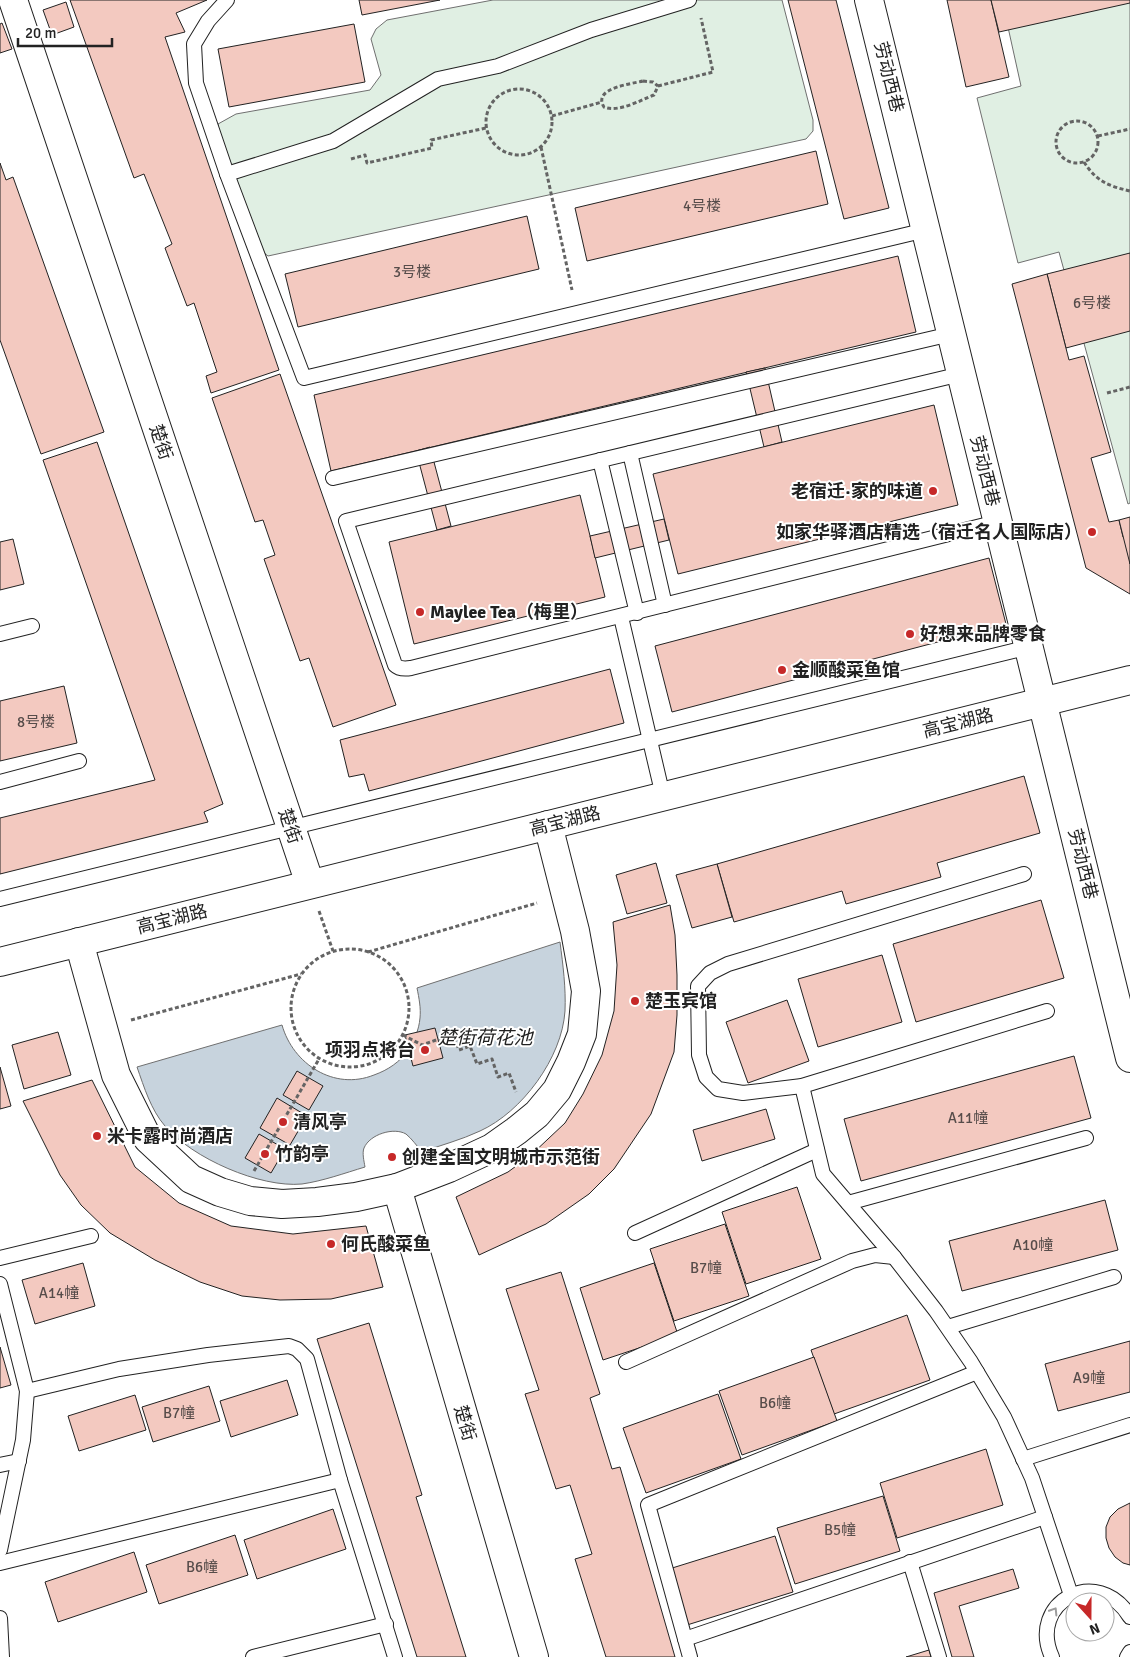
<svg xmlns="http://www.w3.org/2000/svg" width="1130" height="1657" viewBox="0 0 1130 1657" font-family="Signika,'Noto Sans SC',sans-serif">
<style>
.green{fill:#e0efe3;stroke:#6f6f6f}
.water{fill:#c7d3dd;stroke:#6f6f6f}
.building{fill:#f3c9c0;stroke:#222}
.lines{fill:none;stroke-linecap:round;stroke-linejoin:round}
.service-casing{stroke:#222;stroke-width:16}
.minor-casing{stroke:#222;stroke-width:30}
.path{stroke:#646464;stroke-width:3;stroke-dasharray:4 2.5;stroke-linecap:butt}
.service{stroke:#fff;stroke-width:14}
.minor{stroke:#fff;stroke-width:28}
.oneway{stroke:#9c9c9c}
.poi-dot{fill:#c62828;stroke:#fff;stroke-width:2}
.labels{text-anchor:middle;stroke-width:4;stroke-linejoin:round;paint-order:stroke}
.number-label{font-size:15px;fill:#564c4a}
.street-label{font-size:18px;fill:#222;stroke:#fff}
.poi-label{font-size:18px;font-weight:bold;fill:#222;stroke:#fff;text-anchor:start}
.water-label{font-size:19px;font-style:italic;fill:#222;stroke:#fff}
</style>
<rect width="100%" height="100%" fill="#fff"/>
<!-- green -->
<g class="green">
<path d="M 493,0 L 782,0 L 813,120 L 813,131 L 806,139 L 268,256 L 258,248 L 220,139 L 218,124 L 236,114 L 370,90 L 381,75 L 371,39 L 376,29 L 387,20 Z"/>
<path d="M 1002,0 L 1130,0 L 1130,503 L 1128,504 L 1059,252 L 1018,263 L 977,98 L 1021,86 Z"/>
</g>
<!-- water -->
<path class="water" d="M 560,942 C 563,965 566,988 565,1011 C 562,1058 522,1112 480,1131 C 461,1140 441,1145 422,1152 C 417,1146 412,1139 406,1134 C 394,1127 370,1134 364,1148 C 362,1153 364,1161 365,1167 C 345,1173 323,1181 302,1184 C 260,1188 192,1158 165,1126 C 151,1110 144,1087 137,1067 L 282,1025 C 293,1064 334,1091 374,1075 C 388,1070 400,1062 408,1050 C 414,1041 419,1030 420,1018 C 421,1008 419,998 417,988 Z"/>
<!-- building -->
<g class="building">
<path d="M 70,0 L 207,0 L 176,13 L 185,32 L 165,37 L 279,370 L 211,393 L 206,376 L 217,372 L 194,303 L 187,306 L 165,248 L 172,244 L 144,174 L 134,178 Z"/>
<path d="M 359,0 L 440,0 L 362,15 Z"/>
<path d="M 788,0 L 836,0 L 889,208 L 844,219 Z"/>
<path d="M 947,0 L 991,0 L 1009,77 L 966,87 Z"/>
<path d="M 991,0 L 1130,0 L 1130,3 L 999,32 Z"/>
<path d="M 66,2 L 74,27 L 52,35 L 43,10 Z"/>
<path d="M 2,23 L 12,49 L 0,53 L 0,24 Z"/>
<path d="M 354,24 L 365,82 L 229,107 L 218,49 Z"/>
<path d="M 816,151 L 828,204 L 587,261 L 575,208 Z"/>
<path d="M 0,163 L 6,180 L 13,177 L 104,432 L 41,454 L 0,340 Z"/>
<path d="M 527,216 L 539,269 L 298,327 L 285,274 Z"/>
<path d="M 1130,253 L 1130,331 L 1066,348 L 1047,274 Z"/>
<path d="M 898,256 L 916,332 L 331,471 L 314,395 Z"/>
<path d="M 1047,274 L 1069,360 L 1084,356 L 1111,452 L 1091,458 L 1109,522 L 1119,520 L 1123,537 L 1130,535 L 1130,594 L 1086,568 L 1012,284 Z"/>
<path d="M 765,368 L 782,442 L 764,447 L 746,372 Z"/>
<path d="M 280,374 L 396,705 L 333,727 L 309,658 L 300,661 L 264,559 L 275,555 L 263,520 L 255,522 L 212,398 Z"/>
<path d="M 934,405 L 958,505 L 678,574 L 653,474 Z"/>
<path d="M 97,442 L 223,804 L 204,812 L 208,822 L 0,874 L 0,818 L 155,780 L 43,460 Z"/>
<path d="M 430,447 L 451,526 L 437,530 L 416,451 Z"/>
<path d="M 580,495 L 605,597 L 414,644 L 389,542 Z"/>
<path d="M 1130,517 L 1130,564 L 1119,520 Z"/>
<path d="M 664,519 L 669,540 L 595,558 L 590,536 Z"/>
<path d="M 13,539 L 24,584 L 0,590 L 0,542 Z"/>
<path d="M 989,558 L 1006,624 L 672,712 L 655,646 Z"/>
<path d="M 610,669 L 624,723 L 369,791 L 364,774 L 349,777 L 340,740 Z"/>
<path d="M 64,686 L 77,743 L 0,761 L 0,701 Z"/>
<path d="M 1024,776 L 1040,833 L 937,863 L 941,877 L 846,904 L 842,891 L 734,922 L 717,864 Z"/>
<path d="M 656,863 L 667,903 L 627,914 L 616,875 Z"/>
<path d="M 717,864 L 732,917 L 692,928 L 676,875 Z"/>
<path d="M 1041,900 L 1064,978 L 916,1022 L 893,944 Z"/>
<path d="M 670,905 L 675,935 L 677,975 L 677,1015 L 674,1052 L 651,1114 L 614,1169 L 589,1194 L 546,1224 L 479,1255 L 456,1197 L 508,1172 L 531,1155 L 565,1123 L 583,1094 L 602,1055 L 614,1011 L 617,965 L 613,922 Z"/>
<path d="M 882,955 L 902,1022 L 818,1047 L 798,979 Z"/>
<path d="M 787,1000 L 809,1061 L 748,1083 L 726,1022 Z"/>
<path d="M 435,1028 L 443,1058 L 413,1066 L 405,1035 Z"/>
<path d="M 58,1032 L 71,1075 L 24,1089 L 12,1045 Z"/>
<path d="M 1074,1056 L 1091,1118 L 861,1181 L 844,1119 Z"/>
<path d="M 0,1067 L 11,1106 L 0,1109 Z"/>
<path d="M 297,1071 L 323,1086 L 309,1110 L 283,1095 Z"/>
<path d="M 92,1080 L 135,1167 L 179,1203 L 231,1226 L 293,1234 L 366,1226 L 383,1287 L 331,1299 L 280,1300 L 242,1296 L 200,1282 L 155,1260 L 110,1233 L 81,1205 L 60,1175 L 23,1101 Z"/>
<path d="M 277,1098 L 307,1116 L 290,1145 L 260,1128 Z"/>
<path d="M 766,1109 L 775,1139 L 702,1161 L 693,1130 Z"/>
<path d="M 259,1134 L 285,1149 L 271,1173 L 245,1158 Z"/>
<path d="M 797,1187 L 821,1259 L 746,1284 L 722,1212 Z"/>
<path d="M 1105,1200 L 1118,1250 L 962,1291 L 949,1241 Z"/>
<path d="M 725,1224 L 749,1296 L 674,1321 L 650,1249 Z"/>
<path d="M 83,1263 L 95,1306 L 35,1324 L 22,1280 Z"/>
<path d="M 654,1263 L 678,1335 L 603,1360 L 580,1288 Z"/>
<path d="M 561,1272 L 600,1394 L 590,1398 L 612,1469 L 620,1467 L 675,1657 L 606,1657 L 575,1559 L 592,1554 L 570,1485 L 556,1489 L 525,1394 L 539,1390 L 506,1289 Z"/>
<path d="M 907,1315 L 930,1380 L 834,1414 L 811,1350 Z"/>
<path d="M 369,1323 L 422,1495 L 416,1497 L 466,1657 L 417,1657 L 317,1339 Z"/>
<path d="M 1130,1341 L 1130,1392 L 1058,1411 L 1045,1364 Z"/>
<path d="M 0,1347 L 11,1385 L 0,1388 Z"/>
<path d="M 814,1357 L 837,1421 L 742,1455 L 719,1391 Z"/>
<path d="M 287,1380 L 298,1415 L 231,1437 L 220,1401 Z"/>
<path d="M 209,1386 L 220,1421 L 153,1442 L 142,1407 Z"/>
<path d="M 718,1394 L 741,1459 L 646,1493 L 623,1428 Z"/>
<path d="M 135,1395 L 146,1430 L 79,1451 L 68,1416 Z"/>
<path d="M 986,1449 L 1003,1505 L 897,1538 L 880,1483 Z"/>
<path d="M 883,1496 L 900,1551 L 795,1584 L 777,1528 Z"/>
<path d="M 1130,1503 L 1130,1565 L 1123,1563 L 1115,1557 L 1109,1548 L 1106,1538 L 1106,1527 L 1110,1517 L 1118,1509 Z"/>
<path d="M 333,1509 L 346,1549 L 257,1579 L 244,1540 Z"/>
<path d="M 235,1535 L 248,1575 L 159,1604 L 146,1565 Z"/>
<path d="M 775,1536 L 793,1592 L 687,1625 L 669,1569 Z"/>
<path d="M 134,1552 L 147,1592 L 58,1622 L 45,1582 Z"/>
<path d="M 1013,1569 L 1019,1588 L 959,1606 L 974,1657 L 952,1657 L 934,1593 Z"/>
<path d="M 929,1650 L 931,1657 L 906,1657 Z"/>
</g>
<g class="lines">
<!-- service casing -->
<g class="service-casing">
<g id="service">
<path d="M 227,0 L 208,21 L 194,44 L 196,83 L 227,174 L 304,378 L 926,230"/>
<path d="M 227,174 L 333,141 L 438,79 L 498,66 L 591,30 L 689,0"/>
<path d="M 961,374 L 346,521 L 395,665 C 399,669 405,669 411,668 L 997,522"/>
<path d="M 630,453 L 665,605"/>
<path d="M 600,460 L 637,613"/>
<path d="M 333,478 L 951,334"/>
<path d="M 621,617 L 663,796"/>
<path d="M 0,634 L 32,626"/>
<path d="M 0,782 L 79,761"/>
<path d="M 1024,874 L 728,964 L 710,973 L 698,986 L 699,1055 L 706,1077 L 718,1089 L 743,1093 L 802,1086 L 1047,1011"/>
<path d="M 0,899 L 1029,647"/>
<path d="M 802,1086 L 823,1174 L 894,1257 L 936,1311 L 971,1362 L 1004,1417 L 1032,1478 L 1071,1595"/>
<path d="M 848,1203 L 1086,1138"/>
<path d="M 635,1233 L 817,1150"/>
<path d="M 0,1258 L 91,1236"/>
<path d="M 0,1284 L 27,1391 L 23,1440 L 0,1550"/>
<path d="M 948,1327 L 1114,1277"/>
<path d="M 626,1362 L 852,1261 L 875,1255 L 894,1257"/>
<path d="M 27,1391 L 119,1369 L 208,1355 L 289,1346 L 297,1349 L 307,1359 L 340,1480 L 395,1657"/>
<path d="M 1023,1459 L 1130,1425"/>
<path d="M 0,1465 L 19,1461"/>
<path d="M 910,1562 L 939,1657"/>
<path d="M 0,1563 L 340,1480"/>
<path d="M 0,1618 L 2,1657"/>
<path d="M 685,1639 L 1045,1517"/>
<path d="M 253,1657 L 386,1624"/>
<path d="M 690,1657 L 648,1505 L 977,1372"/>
<path d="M 1052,1657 C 1027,1602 1098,1564 1130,1617"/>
<path d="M 1127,1657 L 1130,1652"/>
</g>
</g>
<!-- minor casing -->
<g class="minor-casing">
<g id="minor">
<path d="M 13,0 L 310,884"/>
<path d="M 869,0 L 1130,1058"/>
<path d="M 79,942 L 116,1075 L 148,1139 L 191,1179 L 220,1192 L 250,1201 L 282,1204 L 317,1202 L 356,1197 L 397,1188 L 449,1168 L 492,1148 L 516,1131 L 537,1114 L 557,1090 L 571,1062 L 582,1034 L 586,991 L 575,931 L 548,825"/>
<path d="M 0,962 L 1130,680"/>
<path d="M 397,1188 L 534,1657"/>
</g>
</g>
<!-- path -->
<g class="path">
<path d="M 643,81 L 653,82 L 658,86 L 654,95 C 641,100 618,113 604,107 C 592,88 631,84 643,81 Z"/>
<path d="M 658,86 L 713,72 L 701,18"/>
<circle cx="519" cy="122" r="33"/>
<path d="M 552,116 L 602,102"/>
<circle cx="1077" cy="142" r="21"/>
<path d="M 1098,136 L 1130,129"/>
<path d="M 541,147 L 572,290"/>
<path d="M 351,159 L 365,155 L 367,163 L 432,148 L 431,140 L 486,128"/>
<path d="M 1084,162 C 1096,181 1108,186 1130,191"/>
<path d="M 1107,393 L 1130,387"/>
<path d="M 319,911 L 333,951"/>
<circle cx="350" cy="1008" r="59"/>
<path d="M 368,952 L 537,903"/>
<path d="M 131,1020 L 301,974"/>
<path d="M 403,1035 L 422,1045 L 453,1034 L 459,1050 L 470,1046 L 477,1064 L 492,1059 L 498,1077 L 509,1073 L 516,1092"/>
<path d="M 254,1171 L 319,1059"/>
</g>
<!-- service -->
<use href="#service" class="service"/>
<!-- minor -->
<use href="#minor" class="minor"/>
</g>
<!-- one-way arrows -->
<defs><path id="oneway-chevron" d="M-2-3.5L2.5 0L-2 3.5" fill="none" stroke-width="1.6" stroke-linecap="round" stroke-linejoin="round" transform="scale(1.25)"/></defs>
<use class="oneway" href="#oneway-chevron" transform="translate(1054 1611) rotate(-58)"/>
<!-- markers -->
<g class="poi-dot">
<circle cx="933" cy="491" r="5"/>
<circle cx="1092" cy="532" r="5"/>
<circle cx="420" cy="612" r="5"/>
<circle cx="910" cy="634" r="5"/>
<circle cx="782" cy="670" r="5"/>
<circle cx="635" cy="1001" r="5"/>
<circle cx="425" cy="1050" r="5"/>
<circle cx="283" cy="1122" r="5"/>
<circle cx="97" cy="1136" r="5"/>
<circle cx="265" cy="1154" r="5"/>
<circle cx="392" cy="1157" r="5"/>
<circle cx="331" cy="1244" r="5"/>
</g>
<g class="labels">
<!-- number labels -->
<g class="number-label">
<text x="702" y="211">4号楼</text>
<text x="412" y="277">3号楼</text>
<text x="1092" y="308">6号楼</text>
<text x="36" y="727">8号楼</text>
<text x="968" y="1123">A11幢</text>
<text x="1033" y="1250">A10幢</text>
<text x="706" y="1273">B7幢</text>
<text x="59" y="1298">A14幢</text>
<text x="1089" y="1383">A9幢</text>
<text x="775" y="1408">B6幢</text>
<text x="179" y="1418">B7幢</text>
<text x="840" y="1535">B5幢</text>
<text x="202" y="1572">B6幢</text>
</g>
<!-- street labels -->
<g class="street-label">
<text transform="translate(889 77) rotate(76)" y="6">劳动西巷</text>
<text transform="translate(161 442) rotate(71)" y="6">楚街</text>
<text transform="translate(985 471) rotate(76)" y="6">劳动西巷</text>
<text transform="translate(958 723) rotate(-14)" y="6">高宝湖路</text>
<text transform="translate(565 821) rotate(-14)" y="6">高宝湖路</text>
<text transform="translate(290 826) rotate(71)" y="6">楚街</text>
<text transform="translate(1083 864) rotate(76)" y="6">劳动西巷</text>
<text transform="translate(172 919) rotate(-14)" y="6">高宝湖路</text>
<text transform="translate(465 1423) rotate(74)" y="6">楚街</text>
</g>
<!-- poi labels -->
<g class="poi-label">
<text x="923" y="497" text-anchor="end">老宿迁·家的味道</text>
<text x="1082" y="538" text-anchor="end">如家华驿酒店精选（宿迁名人国际店）</text>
<text x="430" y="618">Maylee Tea（梅里）</text>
<text x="920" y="640">好想来品牌零食</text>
<text x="792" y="676">金顺酸菜鱼馆</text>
<text x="645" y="1007">楚玉宾馆</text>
<text x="415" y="1056" text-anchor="end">项羽点将台</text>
<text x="293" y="1128">清风亭</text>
<text x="107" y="1142">米卡露时尚酒店</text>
<text x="275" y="1160">竹韵亭</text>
<text x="402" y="1163">创建全国文明城市示范街</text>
<text x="341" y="1250">何氏酸菜鱼</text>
</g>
<!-- water labels -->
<g class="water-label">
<text x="485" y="1044">楚街荷花池</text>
</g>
</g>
<!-- north arrow -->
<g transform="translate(1090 1617) rotate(159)"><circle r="24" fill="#ffffff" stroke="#a7a7a7"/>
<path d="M0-4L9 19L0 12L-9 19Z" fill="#c62828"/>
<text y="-8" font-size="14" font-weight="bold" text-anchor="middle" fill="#222222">N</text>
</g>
<!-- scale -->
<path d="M18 38v8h94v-8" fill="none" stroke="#222222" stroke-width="2.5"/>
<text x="25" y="38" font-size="15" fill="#222222" stroke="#ffffff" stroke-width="4" paint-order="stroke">20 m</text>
</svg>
